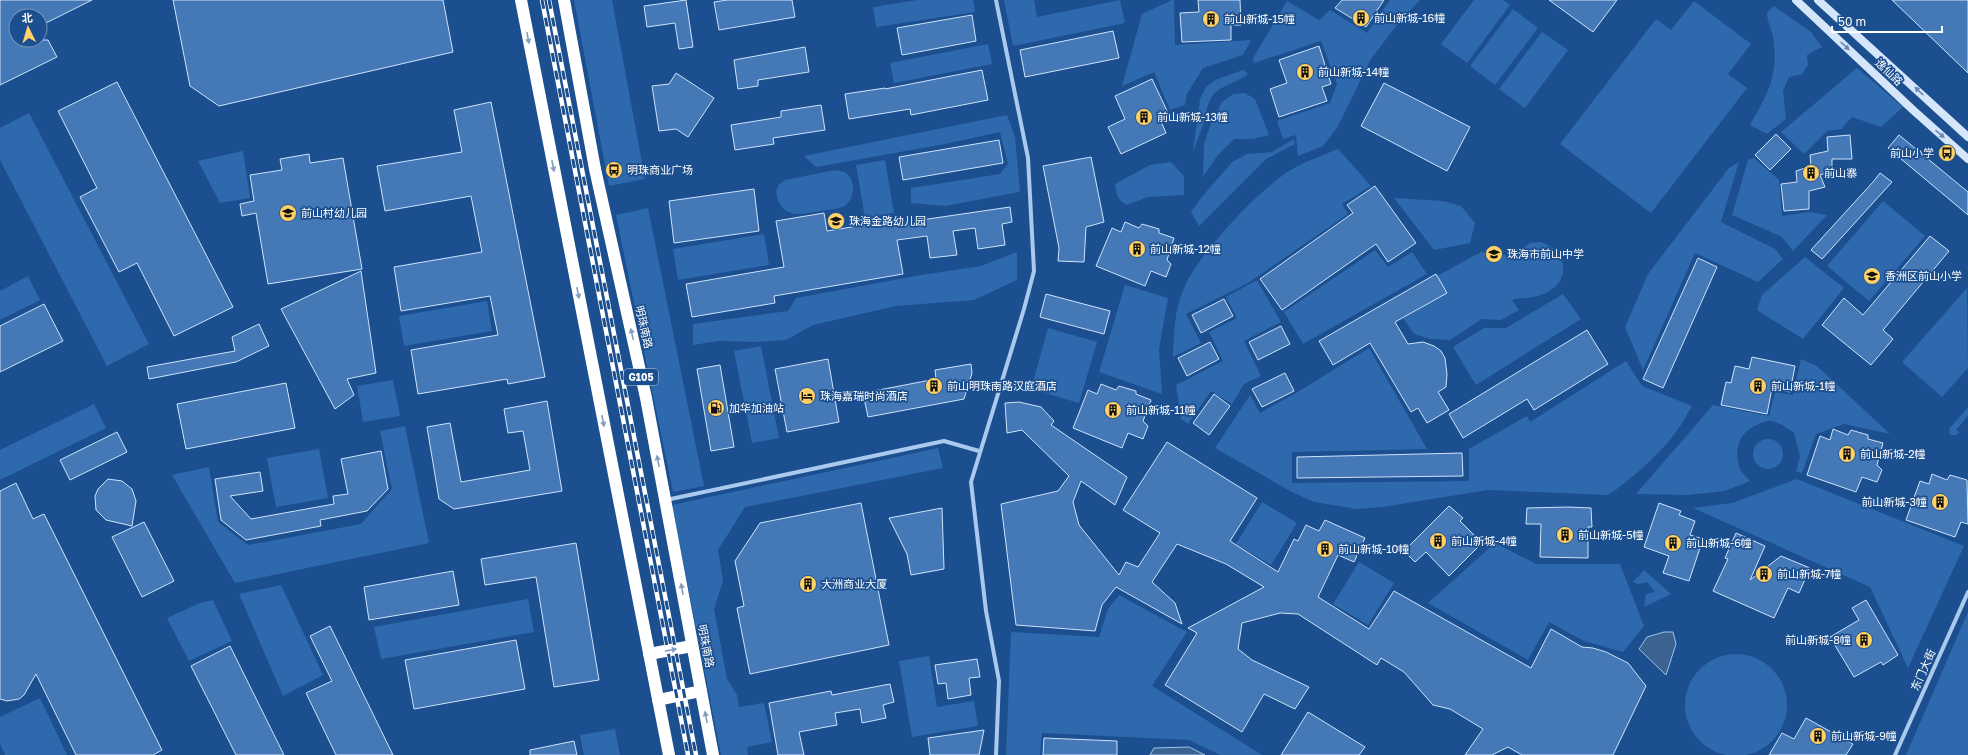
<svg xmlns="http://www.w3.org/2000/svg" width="1968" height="755" viewBox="0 0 1968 755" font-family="'Golos Text','Noto Sans SC',sans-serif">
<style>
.green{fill:#2e69ad}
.water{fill:#3c6290;stroke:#9cc4f0}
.building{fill:#4478b7;stroke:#cfe3fa}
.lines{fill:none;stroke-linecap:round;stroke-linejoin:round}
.street{stroke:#a9c9ee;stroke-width:4}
.secondary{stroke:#d6e6fa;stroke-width:8}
.highway{stroke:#fff;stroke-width:12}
.rail-casing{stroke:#fff;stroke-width:4.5}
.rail{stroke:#1b4f8f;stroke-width:3;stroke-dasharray:9;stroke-linecap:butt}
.oneway{fill:#829ec1}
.oneway2{fill:#668bba}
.labels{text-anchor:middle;stroke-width:3.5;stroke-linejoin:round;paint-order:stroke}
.shield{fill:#1b4f8f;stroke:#bbcadd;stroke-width:1}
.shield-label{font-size:10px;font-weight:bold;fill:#fff}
.poi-label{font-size:11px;fill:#fff;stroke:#1b4f8f;text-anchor:start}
.street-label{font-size:11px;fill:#fff;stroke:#1b4f8f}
</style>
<rect width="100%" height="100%" fill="#1b4f8f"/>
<!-- green -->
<g class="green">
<path d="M 574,0 L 612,0 L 645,179 L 609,186 Z"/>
<path d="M 917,0 L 973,0 L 975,12 L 876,27 L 873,7 Z"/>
<path d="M 1004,0 L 1034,0 L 1037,17 L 1120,0 L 1125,23 L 1013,46 Z"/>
<path d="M 1172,0 L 1174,0 L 1175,45 L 1251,40 L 1243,55 L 1203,68 L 1187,94 L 1185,105 L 1170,110 L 1154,72 L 1122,86 L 1142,14 Z"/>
<path d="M 1390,0 L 1420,0 L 1399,22 L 1371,59 L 1337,128 L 1323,146 L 1298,156 L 1296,135 L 1283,139 L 1277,121 L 1330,103 L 1337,84 L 1321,41 L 1254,63 L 1253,58 L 1287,1 L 1319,20 L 1330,10 L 1367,33 Z"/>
<path d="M 1474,0 L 1503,0 L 1510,5 L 1467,63 L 1441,44 Z"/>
<path d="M 1694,1 L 1751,44 L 1728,74 L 1747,88 L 1651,213 L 1560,144 L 1656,19 L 1671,30 Z"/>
<path d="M 1774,6 L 1811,32 L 1822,47 L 1807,55 L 1808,65 L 1802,74 L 1789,77 L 1783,91 L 1786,119 L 1767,134 L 1750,125 C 1768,93 1779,75 1773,37 C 1771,28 1767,21 1767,12 Z"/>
<path d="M 1513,9 L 1538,28 L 1495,85 L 1470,66 Z"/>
<path d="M 1542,32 L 1568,50 L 1525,108 L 1499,89 Z"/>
<path d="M 988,44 L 992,64 L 894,83 L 890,63 Z"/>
<path d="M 1857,68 L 1903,107 L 1881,127 L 1852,117 L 1841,129 L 1827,131 L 1804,154 L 1781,132 Z"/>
<path d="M 1243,70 L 1248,74 C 1239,81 1227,84 1217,91 C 1207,99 1206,114 1203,125 C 1200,134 1196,143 1193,152 L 1200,99 L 1206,87 L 1215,80 Z"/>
<path d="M 1245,93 L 1255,99 L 1269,135 L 1253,139 L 1234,139 L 1218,155 L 1203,177 L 1204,144 L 1212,120 L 1222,102 L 1233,94 Z"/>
<path d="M 29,113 L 149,344 L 107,366 L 0,160 L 0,128 Z"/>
<path d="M 1007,115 L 1015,137 L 1020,192 L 945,206 L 911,203 L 911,188 L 1000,174 L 1008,164 L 1000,132 L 945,144 L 816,167 L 804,156 Z"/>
<path d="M 1294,139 L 1295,144 L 1266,159 L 1199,226 L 1191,212 L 1202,197 L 1232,162 L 1247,154 L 1272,152 Z"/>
<path d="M 1338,149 L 1371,186 L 1342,204 L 1348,214 L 1248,283 L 1186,314 L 1201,343 L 1173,357 C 1174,333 1174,310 1184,288 C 1198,254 1263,184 1296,167 C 1309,160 1324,155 1338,149 Z"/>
<path d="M 243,151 L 250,198 L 220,203 L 198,161 Z"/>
<path d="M 1754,158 L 1779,180 L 1782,216 L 1809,212 L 1827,215 L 1793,251 L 1782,237 L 1732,215 L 1748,160 Z"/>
<path d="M 885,160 L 894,213 L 865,218 L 856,165 Z"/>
<path d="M 1171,162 L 1184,176 L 1184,195 L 1148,197 L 1127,205 C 1118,201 1116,194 1115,184 L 1150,165 Z"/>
<path d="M 1739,162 L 1721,222 L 1775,249 L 1783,259 L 1758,282 L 1695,253 L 1643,370 L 1625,327 L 1648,274 L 1729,168 Z"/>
<path d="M 835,170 C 838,171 842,171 844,172 C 856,177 855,197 847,204 C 842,209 833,209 826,210 C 804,214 780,222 776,191 L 779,184 L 785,180 Z"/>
<path d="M 1394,198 L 1443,201 L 1461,206 L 1475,223 L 1470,243 L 1434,250 Z"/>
<path d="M 1883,201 L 1925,236 L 1869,301 L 1827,266 Z"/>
<path d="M 648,208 L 704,486 L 673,492 L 616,215 Z"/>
<path d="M 764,234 L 769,265 L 678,280 L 673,249 Z"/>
<path d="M 1540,242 C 1550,245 1559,251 1562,261 C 1568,281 1551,294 1533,297 C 1525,299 1520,297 1512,300 L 1519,310 L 1501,320 L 1482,319 L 1450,340 L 1430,339 L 1414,334 L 1403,318 L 1447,293 L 1437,276 L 1481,252 L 1512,256 L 1530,243 Z"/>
<path d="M 1375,250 L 1388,267 L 1412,252 L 1427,274 L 1303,344 L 1284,312 Z"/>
<path d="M 1017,252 L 1017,280 L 974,300 L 896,306 L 813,325 L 786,340 L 756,342 L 719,341 L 693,345 L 693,324 L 788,311 L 796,298 L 921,275 L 981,266 Z"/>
<path d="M 1805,257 L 1844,288 L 1803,339 L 1757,310 L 1762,295 Z"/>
<path d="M 28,276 L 40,300 L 0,320 L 0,291 Z"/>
<path d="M 1257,280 L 1281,322 L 1244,341 L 1261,376 L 1244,384 L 1232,404 L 1211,391 L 1188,424 L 1181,419 L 1176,385 L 1223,361 L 1209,332 L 1237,318 L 1226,297 Z"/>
<path d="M 1125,285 L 1168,298 L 1159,349 L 1162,394 L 1099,372 Z"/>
<path d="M 1967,288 L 1968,368 L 1942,397 L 1902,362 Z"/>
<path d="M 1563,294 L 1581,319 L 1476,385 L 1453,347 L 1484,328 L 1506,328 Z"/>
<path d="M 487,301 L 492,331 L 404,346 L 399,316 Z"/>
<path d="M 1048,328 L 1097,342 L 1079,403 L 1031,389 Z"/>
<path d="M 761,346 L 779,438 L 752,443 L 734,351 Z"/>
<path d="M 1369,348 L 1427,449 L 1292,452 L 1292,483 L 1469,481 L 1469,449 L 1527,416 L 1530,422 L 1626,361 L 1642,386 L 1692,406 C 1687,414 1682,424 1676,432 C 1659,455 1631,480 1608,495 L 1488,490 L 1382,507 L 1357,509 L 1314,502 L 1292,492 L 1215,448 L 1250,395 L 1260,413 L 1296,393 Z"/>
<path d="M 1801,359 L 1817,366 L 1890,434 L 1844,424 L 1816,434 L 1802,473 L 1796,471 L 1800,457 L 1794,433 C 1787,428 1780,423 1772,421 C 1767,420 1761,423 1757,425 C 1739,431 1733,452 1740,469 C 1742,473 1747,477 1750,481 L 1725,491 L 1687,495 L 1636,494 L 1713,405 L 1769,416 L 1775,392 L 1793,395 Z"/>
<path d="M 393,380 L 400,416 L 363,422 L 357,386 Z"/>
<path d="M 94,404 L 106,428 L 0,480 L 0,450 Z"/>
<path d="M 1968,407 L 1968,416 L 1956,430 L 1959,432 L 1957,435 L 1950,435 L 1949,429 Z"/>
<path d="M 405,426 L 429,543 L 235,583 L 172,475 L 209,467 L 218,522 L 248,545 L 361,524 L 392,489 L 380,431 Z"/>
<circle cx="1768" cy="454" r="15"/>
<path d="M 938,448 L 943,468 L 745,507 L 718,550 L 723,581 L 714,609 L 727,679 L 737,695 L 739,707 L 764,703 L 772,742 L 747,747 L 748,755 L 721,755 L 672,505 Z"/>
<path d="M 319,449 L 328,498 L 276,507 L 267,458 Z"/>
<path d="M 1797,479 L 1964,546 L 1908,668 L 1870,587 L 1693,508 L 1732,503 Z"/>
<path d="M 1262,502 L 1297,523 L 1271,565 L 1236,544 Z"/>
<path d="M 1495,543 L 1536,564 L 1620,564 L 1644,626 L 1623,652 L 1584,641 L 1549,622 L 1528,660 L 1428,603 Z"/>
<path d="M 1359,562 L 1394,583 L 1368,625 L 1333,604 Z"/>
<path d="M 1644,570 L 1671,594 L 1644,607 L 1646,594 L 1655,592 L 1647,582 L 1638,584 L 1633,582 Z"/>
<path d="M 281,585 L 323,675 L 283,696 L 239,594 Z"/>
<path d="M 1119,595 L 1187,632 L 1152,686 L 1262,755 L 1220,755 L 1189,740 L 1042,733 L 1040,755 L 1006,755 L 1011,632 L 1099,637 L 1108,609 Z"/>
<path d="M 528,599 L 534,632 L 381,659 L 374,627 Z"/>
<path d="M 213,600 L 232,641 L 189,661 L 167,618 L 200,603 Z"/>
<path d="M 1968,612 L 1968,755 L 1906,755 Z"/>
<circle cx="1736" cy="705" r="51"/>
<path d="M 929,656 L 937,707 L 974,701 L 978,726 L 912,737 L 899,661 Z"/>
<path d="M 40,698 L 67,755 L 5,755 L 0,744 L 0,717 Z"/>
<path d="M 615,729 L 620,755 L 584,755 L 580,735 Z"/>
</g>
<!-- water -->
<g class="water">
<path d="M 1664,632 L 1673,632 L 1676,644 L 1666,675 L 1639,649 L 1647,637 Z"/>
<path d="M 1189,747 L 1205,755 L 1150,755 L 1154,748 Z"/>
</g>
<!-- building -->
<g class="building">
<path d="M 0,0 L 92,0 L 40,26 L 40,16 L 16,16 L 16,40 L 48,40 L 57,57 L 0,85 Z"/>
<path d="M 173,0 L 443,0 L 453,52 L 219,106 L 190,86 Z"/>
<path d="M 686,0 L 693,47 L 679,49 L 675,23 L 647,27 L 644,6 Z"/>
<path d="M 727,0 L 792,0 L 795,17 L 719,30 L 714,2 Z"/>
<path d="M 1198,0 L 1240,0 L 1241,25 L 1231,25 L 1231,40 L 1182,42 L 1180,13 L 1199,12 Z"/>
<path d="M 1342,0 L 1384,0 L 1366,27 L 1335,8 Z"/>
<path d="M 1549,0 L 1617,0 L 1593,32 Z"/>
<path d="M 1892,0 L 1968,0 L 1968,73 Z"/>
<path d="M 972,15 L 976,41 L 902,55 L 897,28 Z"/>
<path d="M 1113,31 L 1119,58 L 1025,77 L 1020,50 Z"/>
<path d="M 1319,46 L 1331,84 L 1322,87 L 1327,101 L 1279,117 L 1270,89 L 1287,83 L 1279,60 Z"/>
<path d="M 805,47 L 809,72 L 758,80 L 758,86 L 738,89 L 734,60 Z"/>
<path d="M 982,70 L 988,100 L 911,115 L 910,109 L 849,119 L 845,94 L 885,88 L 885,89 Z"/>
<path d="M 676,73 L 714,98 L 688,137 L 676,129 L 659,131 L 652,86 L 669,84 Z"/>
<path d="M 1152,79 L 1169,115 L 1160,119 L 1166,133 L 1121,154 L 1108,127 L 1125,119 L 1115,96 Z"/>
<path d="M 117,82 L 233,307 L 174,336 L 137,263 L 119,272 L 80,197 L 97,188 L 58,111 Z"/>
<path d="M 1384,83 L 1470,127 L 1447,171 L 1361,126 Z"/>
<path d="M 491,102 L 545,377 L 508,384 L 507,379 L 418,394 L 411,350 L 498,335 L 490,296 L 401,311 L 394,267 L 482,252 L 471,196 L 385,211 L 377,166 L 462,152 L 454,110 Z"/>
<path d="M 821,105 L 825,130 L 773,138 L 774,144 L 735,150 L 731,125 L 781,117 L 781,111 Z"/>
<path d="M 1776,134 L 1791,149 L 1770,170 L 1755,155 Z"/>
<path d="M 1850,135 L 1852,159 L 1832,159 L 1832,171 L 1820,175 L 1825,187 L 1809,191 L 1809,209 L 1784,211 L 1781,184 L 1797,182 L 1796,171 L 1811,166 L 1810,155 L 1828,151 L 1827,137 Z"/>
<path d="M 1899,135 L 1968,192 L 1968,215 L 1888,148 Z"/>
<path d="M 999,140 L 1003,163 L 903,180 L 899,157 Z"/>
<path d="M 309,154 L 310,163 L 343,158 L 362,269 L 268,284 L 256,213 L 242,216 L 240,204 L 254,201 L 250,175 L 282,170 L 280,159 Z"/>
<path d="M 1091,157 L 1104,222 L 1086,227 L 1084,262 L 1058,261 L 1059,248 L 1043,166 Z"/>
<path d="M 1880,173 L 1892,182 L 1822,259 L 1811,250 L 1873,182 Z"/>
<path d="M 1375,186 L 1416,243 L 1388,262 L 1376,244 L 1282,310 L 1260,279 L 1353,213 L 1347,205 Z"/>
<path d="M 754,189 L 759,231 L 674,243 L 669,201 Z"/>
<path d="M 1010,207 L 1012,222 L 1002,224 L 1005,245 L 978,249 L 975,228 L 953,231 L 957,255 L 930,258 L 927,236 L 897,240 L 903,274 L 774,296 L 775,303 L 692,317 L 686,284 L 784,267 L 776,221 L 824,213 L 827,231 L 894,220 L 894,224 Z"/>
<path d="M 1125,222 L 1139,228 L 1142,224 L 1159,229 L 1159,233 L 1174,238 L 1167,260 L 1171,264 L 1166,277 L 1151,271 L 1145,286 L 1096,266 L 1112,228 L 1121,232 Z"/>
<path d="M 1930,236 L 1949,251 L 1883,330 L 1893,339 L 1871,365 L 1822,325 L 1844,298 L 1863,315 Z"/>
<path d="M 1698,258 L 1717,267 L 1663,388 L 1643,379 Z"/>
<path d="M 361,271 L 376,373 L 347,379 L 354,395 L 335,409 L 281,309 Z"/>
<path d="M 1436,274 L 1447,293 L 1395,322 L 1408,344 L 1423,342 L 1434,346 L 1441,351 L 1445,358 L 1447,374 L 1446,387 L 1438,392 L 1449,410 L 1427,423 L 1418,408 L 1411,412 L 1370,343 L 1333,365 L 1319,341 Z"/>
<path d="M 1046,294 L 1110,311 L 1104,334 L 1040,317 Z"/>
<path d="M 1224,299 L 1233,316 L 1201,333 L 1192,315 Z"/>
<path d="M 44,304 L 63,341 L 0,372 L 0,326 Z"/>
<path d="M 259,324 L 269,346 L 236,362 L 149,379 L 147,367 L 235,351 L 232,337 Z"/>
<path d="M 1281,326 L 1290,344 L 1258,360 L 1249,342 Z"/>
<path d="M 1587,330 L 1608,364 L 1534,410 L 1527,399 L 1463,438 L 1449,414 Z"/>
<path d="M 1210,342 L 1219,359 L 1187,376 L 1178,358 Z"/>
<path d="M 1752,357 L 1795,366 L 1790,392 L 1772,388 L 1767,414 L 1721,405 L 1726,382 L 1731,383 L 1735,366 L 1749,369 Z"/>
<path d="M 828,359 L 839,422 L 787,432 L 775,369 Z"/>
<path d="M 971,364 L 972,373 L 964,399 L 868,417 L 863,393 L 936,379 L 935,370 Z"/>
<path d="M 720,365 L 734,447 L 711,451 L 697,369 Z"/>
<path d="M 1285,373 L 1294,391 L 1262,407 L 1252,389 Z"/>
<path d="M 286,383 L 295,428 L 186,449 L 177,404 Z"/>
<path d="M 1101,384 L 1116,390 L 1119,386 L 1136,391 L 1136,394 L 1151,400 L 1143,421 L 1148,426 L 1143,439 L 1128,433 L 1122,448 L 1073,428 L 1088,390 L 1097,394 Z"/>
<path d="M 1214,394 L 1230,406 L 1209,435 L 1193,423 Z"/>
<path d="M 547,401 L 562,491 L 454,509 L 439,499 L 427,427 L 450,423 L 461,482 L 530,470 L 523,431 L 508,433 L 504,409 Z"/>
<path d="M 1019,402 L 1041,407 L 1054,421 L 1051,425 L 1127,477 L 1115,505 L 1081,481 L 1073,502 L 1079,525 L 1119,575 L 1126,562 L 1138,567 L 1160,533 L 1123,510 L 1167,442 L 1257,498 L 1230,541 L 1278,572 L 1294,539 L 1298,541 L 1306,525 L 1319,531 L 1325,520 L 1365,538 L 1354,562 L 1338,555 L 1318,597 L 1369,629 L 1394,591 L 1531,668 L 1551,629 L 1582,647 L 1593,648 L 1606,652 L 1628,663 L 1646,686 L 1613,755 L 1522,755 L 1508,747 L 1492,755 L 1465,755 L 1483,729 L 1450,709 L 1433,705 L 1404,672 L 1381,658 L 1377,665 L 1298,614 L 1280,613 L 1242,623 L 1238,649 L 1252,660 L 1309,687 L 1295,709 L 1264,694 L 1242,732 L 1165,685 L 1197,633 L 1188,628 L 1264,587 L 1226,564 L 1177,544 L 1152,582 L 1175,603 L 1182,624 L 1116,587 L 1102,605 L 1095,631 L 1016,625 L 1001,504 L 1058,491 L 1069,476 L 1022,430 L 1007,433 L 1005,403 Z"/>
<path d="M 1833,429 L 1848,435 L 1851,430 L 1868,435 L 1868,439 L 1883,443 L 1877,465 L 1882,470 L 1877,482 L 1862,477 L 1856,492 L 1807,475 L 1820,436 L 1830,440 Z"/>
<path d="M 117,432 L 127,452 L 70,480 L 60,460 Z"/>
<path d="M 381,451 L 388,489 L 367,511 L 320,520 L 321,526 L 246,540 L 221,520 L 215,479 L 260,472 L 263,491 L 230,496 L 251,519 L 334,504 L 333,496 L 348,494 L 341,459 Z"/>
<path d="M 1462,453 L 1463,476 L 1297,478 L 1297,457 Z"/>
<path d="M 1932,474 L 1947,480 L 1950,475 L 1967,480 L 1968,524 L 1961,522 L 1955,537 L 1906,520 L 1920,481 L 1929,484 Z"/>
<path d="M 108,479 L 122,481 L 132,489 L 136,501 L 132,526 L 106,520 L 96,510 L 95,496 L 98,489 Z"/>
<path d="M 16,483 L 33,519 L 44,514 L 162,750 L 153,755 L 76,755 L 36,674 L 24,695 L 19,699 L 7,701 L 0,699 L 0,491 Z"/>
<path d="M 861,503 L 889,645 L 750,674 L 737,608 L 744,606 L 735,561 L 760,523 Z"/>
<path d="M 1659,503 L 1681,511 L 1679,515 L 1695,521 L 1690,535 L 1703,539 L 1689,581 L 1663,573 L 1669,556 L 1644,547 Z"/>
<path d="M 1449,506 L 1463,518 L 1460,521 L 1482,543 L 1449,576 L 1426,552 L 1415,562 L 1404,551 Z"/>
<path d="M 1568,507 L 1591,508 L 1592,527 L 1588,527 L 1588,558 L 1540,557 L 1541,524 L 1526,524 L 1527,508 Z"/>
<path d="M 942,508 L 944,569 L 911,575 L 907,554 L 889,518 Z"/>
<path d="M 144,522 L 174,581 L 142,597 L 112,537 Z"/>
<path d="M 1736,533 L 1765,546 L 1750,580 L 1781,556 L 1810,568 L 1799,593 L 1788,588 L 1774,618 L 1713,591 L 1728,559 L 1725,558 Z"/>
<path d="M 576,543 L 599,680 L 554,687 L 536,577 L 485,585 L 481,559 Z"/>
<path d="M 453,571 L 459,605 L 369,620 L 364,587 Z"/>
<path d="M 1866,600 L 1898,655 L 1883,665 L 1881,662 L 1854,677 L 1830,637 L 1859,620 L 1852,608 Z"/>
<path d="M 330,626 L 393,755 L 336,755 L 306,693 L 332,681 L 310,636 Z"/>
<path d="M 516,640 L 525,689 L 414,709 L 405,660 Z"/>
<path d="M 230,646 L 284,755 L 236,755 L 191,666 Z"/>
<path d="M 977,659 L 980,677 L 969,678 L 971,695 L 948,699 L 946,683 L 938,684 L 935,665 Z"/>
<path d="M 890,684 L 894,702 L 883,705 L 886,718 L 862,723 L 860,709 L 835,713 L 837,725 L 799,732 L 804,755 L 778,755 L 769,703 L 831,691 L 832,695 Z"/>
<path d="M 1308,712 L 1365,747 L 1359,755 L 1281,755 Z"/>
<path d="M 1806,718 L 1853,744 L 1846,755 L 1769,755 L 1782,733 L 1794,739 Z"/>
<path d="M 984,730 L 979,755 L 930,755 L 928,738 Z"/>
<path d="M 1044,738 L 1117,741 L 1117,755 L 1043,755 Z"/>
<path d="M 574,741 L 577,755 L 530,755 L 530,750 Z"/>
</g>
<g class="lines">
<!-- street -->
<g class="street">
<path d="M 996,0 L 1028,158 L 1034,271 L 1024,309 L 971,482 L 986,611 L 999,681 L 996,755"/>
<path d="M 666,500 L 944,441 L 979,451"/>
<path d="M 1895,755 L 1968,592"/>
</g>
<!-- secondary -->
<g class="secondary">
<path d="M 1796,0 L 1913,110 L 1968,159"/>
<path d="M 1818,0 L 1968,137"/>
</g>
<!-- highway -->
<g class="highway">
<path d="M 521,0 L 669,755"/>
<path d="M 564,0 L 595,169 L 646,398 L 713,755"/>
<path d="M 649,654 L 692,646"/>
<path d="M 658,700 L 701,691"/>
</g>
<!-- rail casing -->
<g class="rail-casing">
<g id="rail">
<path d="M 542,0 L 688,755"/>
<path d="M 549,0 L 696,755"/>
</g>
</g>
<!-- rail -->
<use href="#rail" class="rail"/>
</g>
<!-- one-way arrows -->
<defs><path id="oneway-solid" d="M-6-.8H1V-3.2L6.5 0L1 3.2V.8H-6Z"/></defs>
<g class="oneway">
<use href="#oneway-solid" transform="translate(528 38) rotate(79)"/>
<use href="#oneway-solid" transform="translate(553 166) rotate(79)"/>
<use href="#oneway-solid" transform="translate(578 293) rotate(79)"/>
<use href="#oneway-solid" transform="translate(632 334) rotate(-103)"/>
<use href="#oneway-solid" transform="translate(603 421) rotate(79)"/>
<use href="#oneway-solid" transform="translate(658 461) rotate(-101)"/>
<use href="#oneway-solid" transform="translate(682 589) rotate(-100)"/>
<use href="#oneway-solid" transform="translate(671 650) rotate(-11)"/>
<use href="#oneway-solid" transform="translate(706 717) rotate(-101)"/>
</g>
<g class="oneway2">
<use href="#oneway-solid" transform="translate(1845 46) rotate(43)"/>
<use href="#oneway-solid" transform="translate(1919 91) rotate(-137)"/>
<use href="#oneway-solid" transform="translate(1940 134) rotate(41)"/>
</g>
<!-- icons -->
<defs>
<g id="building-disc" transform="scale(0.9)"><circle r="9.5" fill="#ffd166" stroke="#1b4f8f"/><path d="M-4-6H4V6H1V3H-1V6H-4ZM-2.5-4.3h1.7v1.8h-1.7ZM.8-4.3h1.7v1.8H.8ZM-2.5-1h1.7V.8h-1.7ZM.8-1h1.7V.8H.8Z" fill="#111"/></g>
<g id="bus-disc" transform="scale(0.9)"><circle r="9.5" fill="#ffd166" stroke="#1b4f8f"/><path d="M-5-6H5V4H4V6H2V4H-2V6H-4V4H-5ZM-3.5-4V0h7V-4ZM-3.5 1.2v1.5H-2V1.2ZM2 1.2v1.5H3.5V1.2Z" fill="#111"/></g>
<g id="school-disc" transform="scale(0.9)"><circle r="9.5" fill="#ffd166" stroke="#1b4f8f"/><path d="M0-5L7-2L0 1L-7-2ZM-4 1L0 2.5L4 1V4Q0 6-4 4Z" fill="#111"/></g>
<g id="hotel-disc" transform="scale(0.9)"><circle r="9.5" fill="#ffd166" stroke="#1b4f8f"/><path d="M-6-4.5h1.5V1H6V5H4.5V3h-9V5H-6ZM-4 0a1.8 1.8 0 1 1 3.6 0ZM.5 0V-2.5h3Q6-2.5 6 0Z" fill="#111"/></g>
<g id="fuel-disc" transform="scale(0.9)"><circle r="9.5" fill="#ffd166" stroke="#1b4f8f"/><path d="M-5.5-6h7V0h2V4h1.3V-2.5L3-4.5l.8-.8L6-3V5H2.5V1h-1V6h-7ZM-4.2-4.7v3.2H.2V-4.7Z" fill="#111"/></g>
</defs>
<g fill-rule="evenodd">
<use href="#building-disc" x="1361" y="18"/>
<use href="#building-disc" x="1211" y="19"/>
<use href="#building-disc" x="1305" y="72"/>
<use href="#building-disc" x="1144" y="117"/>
<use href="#bus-disc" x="1947" y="153"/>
<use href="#bus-disc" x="614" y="170"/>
<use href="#building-disc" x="1811" y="173"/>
<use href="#school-disc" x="288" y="213"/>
<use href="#school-disc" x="836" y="221"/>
<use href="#building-disc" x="1137" y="249"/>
<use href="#school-disc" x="1494" y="254"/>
<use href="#school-disc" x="1872" y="276"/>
<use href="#building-disc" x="934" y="386"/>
<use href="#building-disc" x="1758" y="386"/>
<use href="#hotel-disc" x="807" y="396"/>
<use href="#fuel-disc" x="716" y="408"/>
<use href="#building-disc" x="1113" y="410"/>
<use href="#building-disc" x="1847" y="454"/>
<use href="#building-disc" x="1940" y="502"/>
<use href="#building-disc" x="1565" y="535"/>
<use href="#building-disc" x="1438" y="541"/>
<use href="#building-disc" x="1673" y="543"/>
<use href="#building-disc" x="1325" y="549"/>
<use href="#building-disc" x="1764" y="574"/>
<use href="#building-disc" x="808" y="584"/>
<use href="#building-disc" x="1864" y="640"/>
<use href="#building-disc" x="1818" y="736"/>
</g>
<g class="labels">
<!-- shield labels -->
<rect class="shield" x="624" y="369" width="34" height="16" rx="3"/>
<g class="shield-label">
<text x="641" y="381">G105</text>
</g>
<!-- poi labels -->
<g class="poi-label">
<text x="1374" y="22">前山新城-16幢</text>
<text x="1224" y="23">前山新城-15幢</text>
<text x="1318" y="76">前山新城-14幢</text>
<text x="1157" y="121">前山新城-13幢</text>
<text x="1934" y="157" text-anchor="end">前山小学</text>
<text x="627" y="174">明珠商业广场</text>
<text x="1824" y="177">前山寨</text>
<text x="301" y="217">前山村幼儿园</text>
<text x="849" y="225">珠海金路幼儿园</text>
<text x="1150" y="253">前山新城-12幢</text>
<text x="1507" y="258">珠海市前山中学</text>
<text x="1885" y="280">香洲区前山小学</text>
<text x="947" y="390">前山明珠南路汉庭酒店</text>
<text x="1771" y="390">前山新城-1幢</text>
<text x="820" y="400">珠海嘉瑞时尚酒店</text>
<text x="729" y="412">加华加油站</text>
<text x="1126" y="414">前山新城-11幢</text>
<text x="1860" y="458">前山新城-2幢</text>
<text x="1927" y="506" text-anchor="end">前山新城-3幢</text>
<text x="1578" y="539">前山新城-5幢</text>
<text x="1451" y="545">前山新城-4幢</text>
<text x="1686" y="547">前山新城-6幢</text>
<text x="1338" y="553">前山新城-10幢</text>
<text x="1777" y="578">前山新城-7幢</text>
<text x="821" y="588">大洲商业大厦</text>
<text x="1851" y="644" text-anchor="end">前山新城-8幢</text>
<text x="1831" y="740">前山新城-9幢</text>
</g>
<!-- street labels -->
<g class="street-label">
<text transform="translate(1889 72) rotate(44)" y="4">逸仙路</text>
<text transform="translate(644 327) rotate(77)" y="4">明珠南路</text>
<text transform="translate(706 646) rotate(79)" y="4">明珠南路</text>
<text transform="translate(1923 670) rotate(-66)" y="4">东门大街</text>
</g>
</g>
<!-- north arrow -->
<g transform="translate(28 28) rotate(355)"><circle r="19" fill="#1b4f8f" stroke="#7695bc"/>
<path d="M0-3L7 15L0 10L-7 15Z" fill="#ffd166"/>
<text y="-6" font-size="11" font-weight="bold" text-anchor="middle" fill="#ffffff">北</text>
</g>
<!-- scale -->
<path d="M1832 26v6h110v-6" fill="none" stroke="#ffffff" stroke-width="2"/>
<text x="1838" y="26" font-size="12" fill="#ffffff" stroke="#1b4f8f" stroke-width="3" paint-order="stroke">50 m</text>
</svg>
